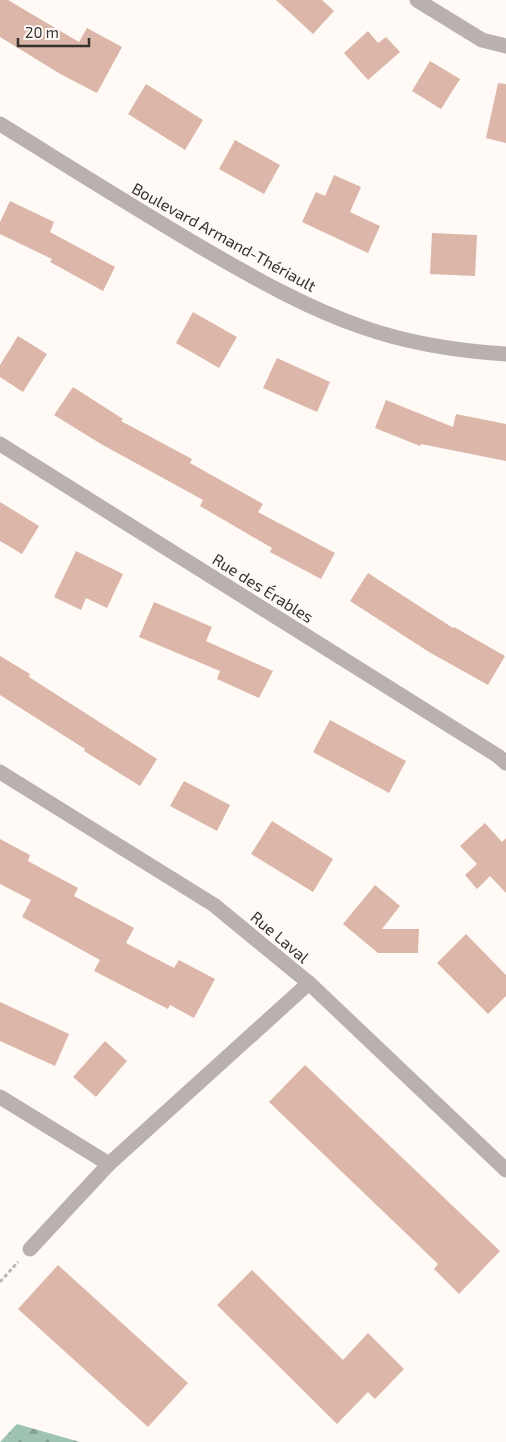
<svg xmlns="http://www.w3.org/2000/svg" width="506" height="1442" viewBox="0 0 506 1442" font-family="'Exo 2',sans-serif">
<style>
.forest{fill:url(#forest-firs)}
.building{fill:#dcb7a9}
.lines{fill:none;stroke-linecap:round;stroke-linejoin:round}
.path{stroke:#bdb8b5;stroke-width:3;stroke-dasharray:4 2.5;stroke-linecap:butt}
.minor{stroke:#b9b1b0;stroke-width:15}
.labels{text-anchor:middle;stroke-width:4;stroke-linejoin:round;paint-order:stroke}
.street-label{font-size:16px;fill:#37322f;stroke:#fffaf6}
</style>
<defs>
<pattern id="forest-firs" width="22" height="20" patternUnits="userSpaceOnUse" patternTransform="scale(1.25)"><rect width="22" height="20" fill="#9ec3b0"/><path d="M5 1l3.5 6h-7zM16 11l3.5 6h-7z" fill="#829f90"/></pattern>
</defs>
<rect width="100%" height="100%" fill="#fffaf6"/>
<!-- forest -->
<path class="forest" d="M 17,1424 L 80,1442 L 0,1442 Z"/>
<!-- building -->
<g class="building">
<path d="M 0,0 L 8,0 L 79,42 L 87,28 L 122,47 L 97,93 L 62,75 L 0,37 Z"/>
<path d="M 276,0 L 322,0 L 334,11 L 313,34 Z"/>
<path d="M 368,31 L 378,43 L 386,37 L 400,52 L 368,80 L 344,53 Z"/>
<path d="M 430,61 L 460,79 L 441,109 L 412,91 Z"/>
<path d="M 498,83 L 506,84 L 506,143 L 486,138 Z"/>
<path d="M 146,84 L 203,120 L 185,150 L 128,114 Z"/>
<path d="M 235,140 L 280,165 L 264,194 L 219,169 Z"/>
<path d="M 334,175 L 361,187 L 350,212 L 380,226 L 368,253 L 302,222 L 316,192 L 325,196 Z"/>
<path d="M 10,201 L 54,222 L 50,232 L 115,267 L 103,291 L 50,262 L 52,259 L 0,234 L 0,222 Z"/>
<path d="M 432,233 L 477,235 L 475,276 L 430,274 Z"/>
<path d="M 193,312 L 237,337 L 219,368 L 176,343 Z"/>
<path d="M 18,336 L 47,354 L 23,392 L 0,377 L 0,365 Z"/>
<path d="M 277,358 L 330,382 L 317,412 L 263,388 Z"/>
<path d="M 73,387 L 123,419 L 121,421 L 192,459 L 190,463 L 263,504 L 258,512 L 335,553 L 321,579 L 270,552 L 272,548 L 200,506 L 203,500 L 101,444 L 54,415 Z"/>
<path d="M 386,400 L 453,427 L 456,414 L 506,424 L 506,461 L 421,444 L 420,446 L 375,428 Z"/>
<path d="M 0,502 L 39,526 L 22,554 L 0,541 Z"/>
<path d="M 76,551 L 123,574 L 107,608 L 86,598 L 81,610 L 54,597 Z"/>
<path d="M 368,573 L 453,628 L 454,627 L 505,656 L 488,685 L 429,652 L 350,601 Z"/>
<path d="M 154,602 L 212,627 L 206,641 L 273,671 L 259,698 L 217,679 L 220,671 L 139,637 Z"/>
<path d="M 0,656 L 30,674 L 29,677 L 157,759 L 140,786 L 84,751 L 85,749 L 0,695 Z"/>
<path d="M 330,720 L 406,761 L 389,793 L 313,752 Z"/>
<path d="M 184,781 L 230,805 L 217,831 L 170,806 Z"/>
<path d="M 272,821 L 333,859 L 313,892 L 251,854 Z"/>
<path d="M 485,823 L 502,842 L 506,838 L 506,893 L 490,876 L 477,889 L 465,875 L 477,864 L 460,846 Z"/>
<path d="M 0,839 L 30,855 L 28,861 L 78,888 L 74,896 L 134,928 L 126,943 L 174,968 L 179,960 L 215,979 L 194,1018 L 170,1005 L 168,1009 L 94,971 L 100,960 L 22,917 L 31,900 L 0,884 Z"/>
<path d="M 375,885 L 400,906 L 382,929 L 419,929 L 418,953 L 378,953 L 343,924 Z"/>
<path d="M 466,934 L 506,975 L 506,996 L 488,1014 L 437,963 Z"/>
<path d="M 0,1002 L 69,1034 L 55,1066 L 0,1041 Z"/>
<path d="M 105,1041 L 127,1061 L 96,1097 L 73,1077 Z"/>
<path d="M 305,1065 L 500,1251 L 459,1294 L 434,1269 L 438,1264 L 269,1102 Z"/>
<path d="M 58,1265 L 188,1383 L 148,1427 L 18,1309 Z"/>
<path d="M 252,1270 L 343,1360 L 368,1333 L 404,1369 L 375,1399 L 368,1392 L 337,1424 L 217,1305 Z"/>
</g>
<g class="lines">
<!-- path -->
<path class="path" d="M 0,1282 L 18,1262"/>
<!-- minor -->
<g class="minor">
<path d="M 417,0 L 482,40 L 506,46"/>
<path d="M 0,124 C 68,166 136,209 206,250 C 256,279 307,308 362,327 C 407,343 458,351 506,354"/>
<path d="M 0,444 L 498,756 L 506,763"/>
<path d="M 0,772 L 214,905 L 309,983 L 506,1170"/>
<path d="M 0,1097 L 109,1164"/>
<path d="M 30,1249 L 109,1164 L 309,983"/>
</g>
</g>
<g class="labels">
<!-- street labels -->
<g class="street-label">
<text transform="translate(224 237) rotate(29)" y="6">Boulevard Armand-Thériault</text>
<text transform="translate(263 588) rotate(32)" y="6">Rue des Érables</text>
<text transform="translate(280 937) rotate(40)" y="6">Rue Laval</text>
</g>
</g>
<!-- scale -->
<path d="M18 38v8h71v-8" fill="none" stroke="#37322f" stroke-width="2.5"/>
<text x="25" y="38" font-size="15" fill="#37322f" stroke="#fffaf6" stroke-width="4" paint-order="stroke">20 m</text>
</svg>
